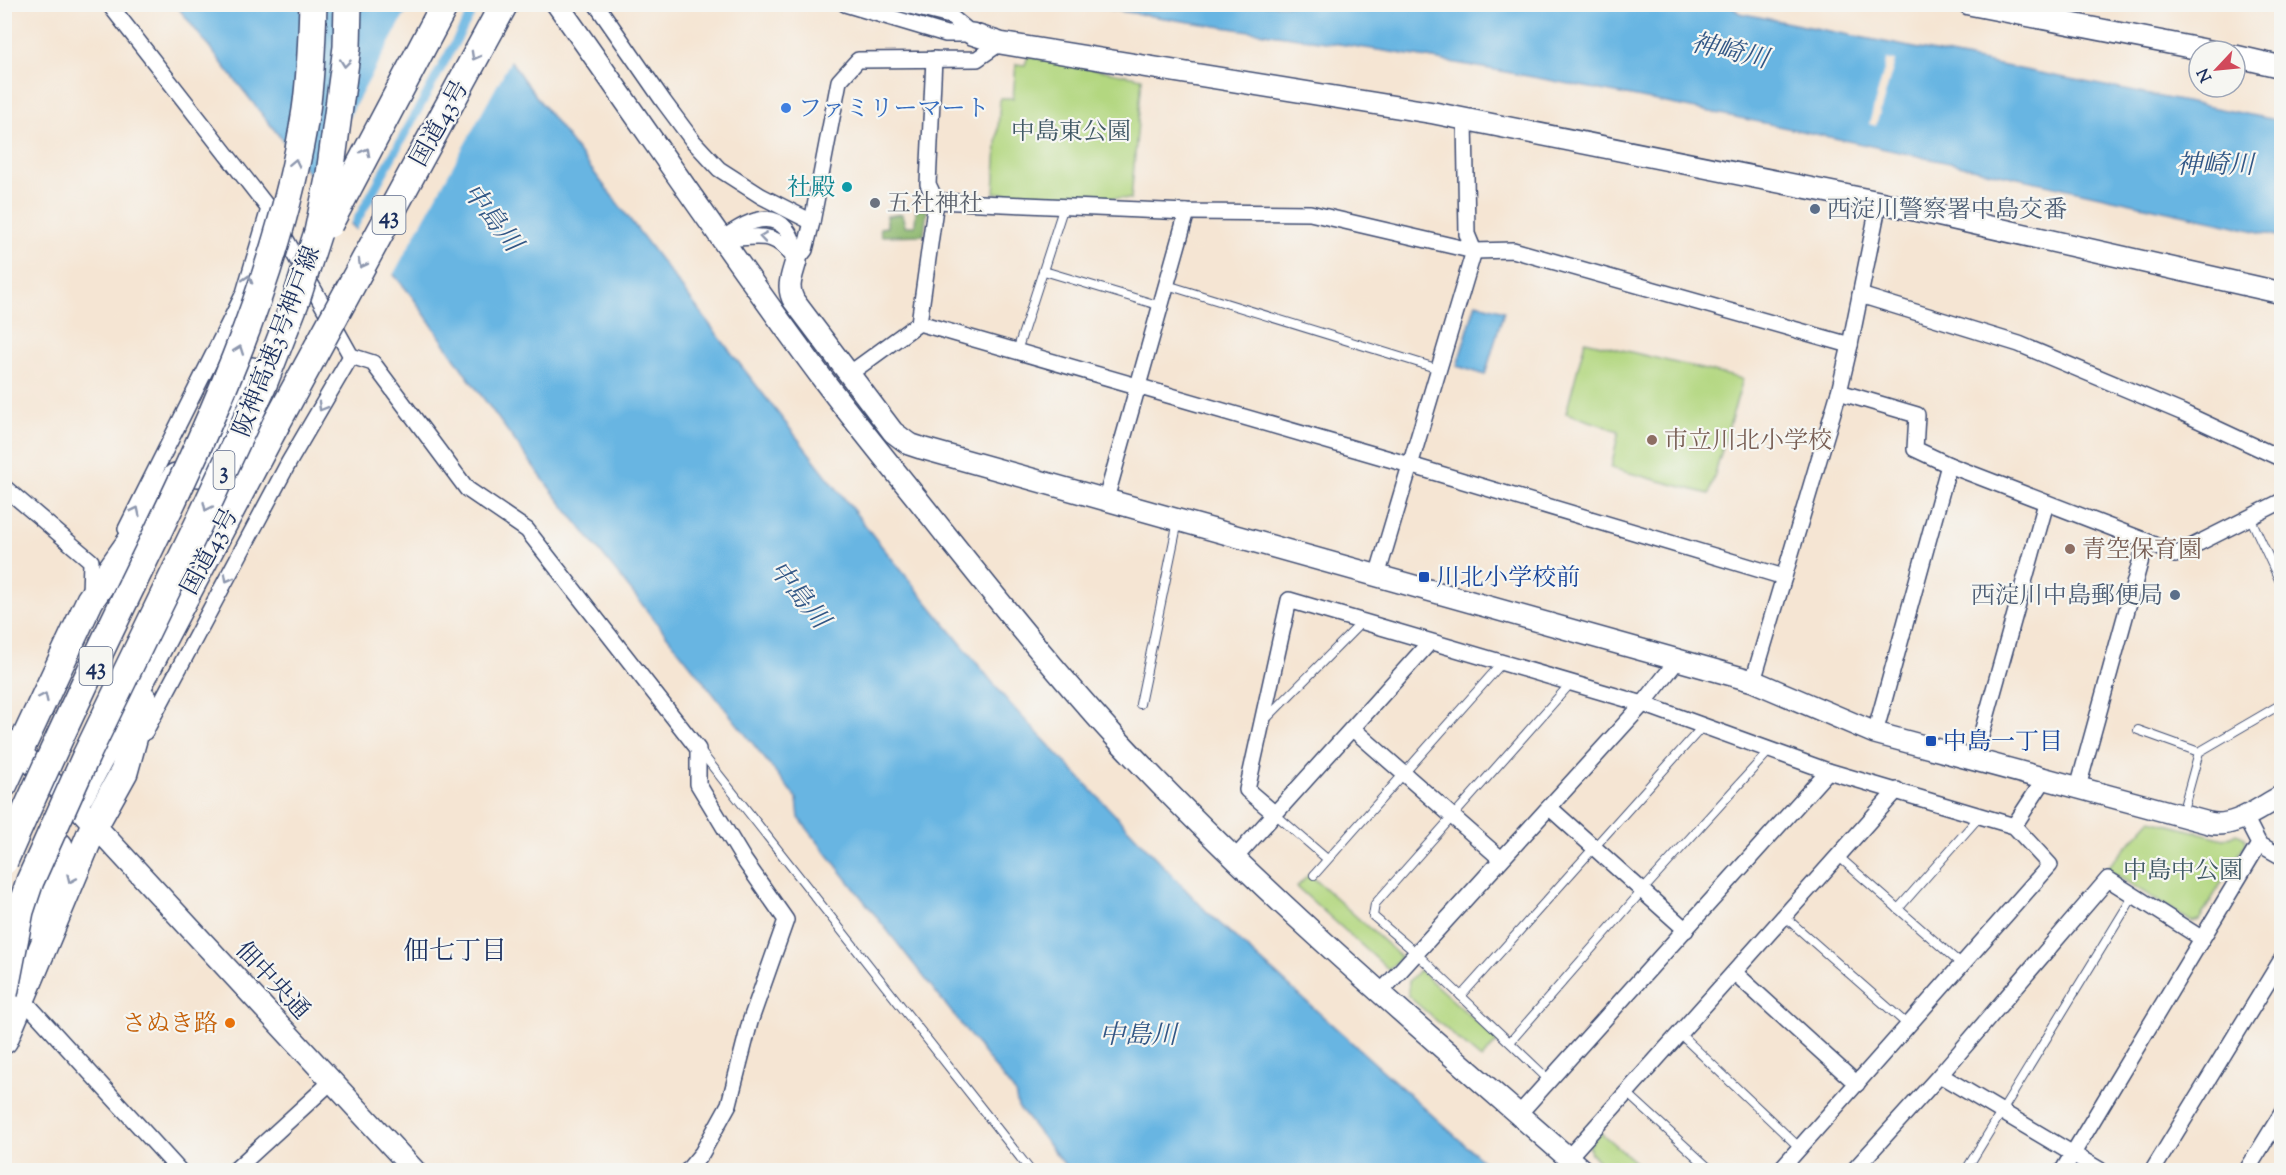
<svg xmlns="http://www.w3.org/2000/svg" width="2286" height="1175" viewBox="0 0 2286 1175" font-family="'Sorts Mill Goudy','Noto Serif JP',serif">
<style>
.green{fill:#b3d780;stroke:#67836f;stroke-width:1.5}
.forest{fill:#8eb86e;stroke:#547466;stroke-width:1.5}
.water{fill:#68b5e2;stroke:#4272a0;stroke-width:1.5}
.pier{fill:#f5e5d3}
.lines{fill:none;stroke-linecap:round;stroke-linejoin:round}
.lane-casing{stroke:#3c4a70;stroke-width:10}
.street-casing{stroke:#3c4a70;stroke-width:18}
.secondary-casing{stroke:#3c4a70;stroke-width:24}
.highway-casing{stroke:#3c4a70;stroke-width:30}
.lane{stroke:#fff;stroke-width:8}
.street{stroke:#fff;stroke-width:15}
.secondary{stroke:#fff;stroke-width:21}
.highway{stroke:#fff;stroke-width:27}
.highway-bridge-casing{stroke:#3c4a70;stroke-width:30;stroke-linecap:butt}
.highway-bridge{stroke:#fff;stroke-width:27}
.oneway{stroke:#8d97ae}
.shop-dot{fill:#3f7fe0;stroke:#f6f6f2;stroke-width:2}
.culture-dot{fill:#0f9aa8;stroke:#f6f6f2;stroke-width:2}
.worship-dot{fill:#6b7280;stroke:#f6f6f2;stroke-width:2}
.service-dot{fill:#5c6f8a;stroke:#f6f6f2;stroke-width:2}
.education-dot{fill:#8d6e63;stroke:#f6f6f2;stroke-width:2}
.transit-dot{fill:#1a4fb4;stroke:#f6f6f2;stroke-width:2}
.food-dot{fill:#e8710a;stroke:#f6f6f2;stroke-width:2}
.labels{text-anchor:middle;stroke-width:4.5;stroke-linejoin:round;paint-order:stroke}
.shield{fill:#f6f6f2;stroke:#5d6b8a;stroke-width:1.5}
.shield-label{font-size:22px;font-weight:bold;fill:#1b2f5e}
.shop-label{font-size:24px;fill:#366cbe;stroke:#f6f6f2;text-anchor:start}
.street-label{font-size:24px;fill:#1b2f5e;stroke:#f6f6f2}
.park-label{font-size:24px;fill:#415966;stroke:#f6f6f2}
.culture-label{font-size:24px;fill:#0d838f;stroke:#f6f6f2;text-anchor:end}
.worship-label{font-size:24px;fill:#5b616d;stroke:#f6f6f2;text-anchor:start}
.service-label{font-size:24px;fill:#4e5e75;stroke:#f6f6f2;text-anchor:start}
.education-label{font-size:24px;fill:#785e54;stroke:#f6f6f2;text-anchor:start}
.transit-label{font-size:24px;fill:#164399;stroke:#f6f6f2;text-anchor:start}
.food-label{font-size:24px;fill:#c56008;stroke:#f6f6f2;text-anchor:end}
.water-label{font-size:26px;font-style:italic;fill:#325786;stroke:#f6f6f2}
.neighbourhood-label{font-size:26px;fill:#1b2f5e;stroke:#f6f6f2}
</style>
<rect width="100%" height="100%" fill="#f6f6f2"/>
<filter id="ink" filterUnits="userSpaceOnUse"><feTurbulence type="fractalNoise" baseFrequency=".0167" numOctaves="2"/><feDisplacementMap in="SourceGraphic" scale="12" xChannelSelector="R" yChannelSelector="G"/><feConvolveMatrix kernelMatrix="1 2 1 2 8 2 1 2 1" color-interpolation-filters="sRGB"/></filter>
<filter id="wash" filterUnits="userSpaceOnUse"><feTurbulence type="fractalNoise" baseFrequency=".008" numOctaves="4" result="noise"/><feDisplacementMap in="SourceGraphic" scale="24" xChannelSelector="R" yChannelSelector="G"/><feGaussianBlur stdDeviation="1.35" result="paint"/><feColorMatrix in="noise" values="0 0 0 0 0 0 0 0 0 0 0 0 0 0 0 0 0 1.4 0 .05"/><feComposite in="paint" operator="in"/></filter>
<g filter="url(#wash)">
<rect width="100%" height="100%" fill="#f5e5d3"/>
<!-- green -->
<g class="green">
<path d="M 1028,56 L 1142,78 L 1131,199 L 994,193 L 1000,98 L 1013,98 L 1016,64 L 1025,65 Z"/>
<path d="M 1585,341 L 1743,379 L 1709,494 L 1611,468 L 1619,431 L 1566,413 Z"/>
<path d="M 2151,820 L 2224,839 L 2237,833 L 2245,837 L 2245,844 L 2199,920 L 2192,922 L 2106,869 Z"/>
<path d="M 1309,874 L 1401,957 L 1389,970 L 1297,887 Z"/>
<path d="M 1419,970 L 1498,1041 L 1481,1059 L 1408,996 L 1409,981 Z"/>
<path d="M 1600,1132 L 1644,1170 L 1609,1170 L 1591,1154 L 1589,1146 Z"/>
</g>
<!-- forest -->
<path class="forest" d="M 916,209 L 927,209 L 924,235 L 881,236 L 880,228 L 887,227 L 887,216 L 902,214 L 905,226 L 915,226 Z"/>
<!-- water -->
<g class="water">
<path d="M 176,5 L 473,5 L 523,79 L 739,363 L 875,538 L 1010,704 L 1206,911 L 1493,1170 L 1069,1170 L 1018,1107 L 1015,1093 L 799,818 L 797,799 L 551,490 L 467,376 L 412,296 L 321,189 Z"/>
<path d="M 1087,5 L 1731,5 L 1739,13 L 2281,121 L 2281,237 L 2209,220 C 1953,164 1697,105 1439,60 C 1322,39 1204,27 1087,5 Z"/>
<path d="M 1476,303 L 1504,311 L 1485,375 L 1457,366 Z"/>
</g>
<!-- pier -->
<g class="pier">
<path d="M 410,5 L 471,5 L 349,226 L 313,183 Z"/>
<path d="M 479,8 L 512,58 L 392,277 L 355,233 Z"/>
<path d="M 1887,59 L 1895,61 L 1876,126 L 1869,124 Z"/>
</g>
</g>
<g filter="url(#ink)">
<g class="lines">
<!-- lane casing -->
<g class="lane-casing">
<g id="lane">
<path d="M 1044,271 L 1161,306"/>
<path d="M 1167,285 L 1439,369"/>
<path d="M 1017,351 L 1064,206"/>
<path d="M 2250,517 L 2282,586"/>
<path d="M 1140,704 L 1178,521"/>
<path d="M 1264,721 L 1363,621"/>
<path d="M 2138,730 L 2199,752"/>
<path d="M 701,752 L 1030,1170"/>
<path d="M 1275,814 L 1327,859"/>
<path d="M 2182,814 L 2199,752 L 2278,706 L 2282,707"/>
<path d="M 1838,856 L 1962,965"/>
<path d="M 1314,875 L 1502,663"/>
<path d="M 1898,909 L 1980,816"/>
<path d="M 1785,917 L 1909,1026"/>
<path d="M 1461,996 L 1703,726"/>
<path d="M 1680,1034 L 1800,1148"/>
<path d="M 1510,1042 L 1642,891 L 1770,750"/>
<path d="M 1550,1081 L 1416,953 L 1373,916 L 1375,904 L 1571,683"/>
<path d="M 1627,1093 L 1711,1170"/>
<path d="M 1966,1170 L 2134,895"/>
</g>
</g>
<!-- street casing -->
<g class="street-casing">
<g id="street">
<path d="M 109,4 L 269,209 L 351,356 L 373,363 L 467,489 L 527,530 L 698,749 L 698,784 L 744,860 L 786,920 L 750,1022 L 729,1104 L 702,1153 L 688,1170"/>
<path d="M 596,4 L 664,102 L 693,141 L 719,169 L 761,196 L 812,222"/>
<path d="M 845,4 L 946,34 L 972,34"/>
<path d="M 902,4 L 950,16 L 972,34"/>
<path d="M 936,201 L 1187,212 L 1310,213 L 1474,251 L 1513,250 L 1850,345"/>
<path d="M 721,239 C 732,233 743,224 755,221 C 783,213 796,237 796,261"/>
<path d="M 724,239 C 757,238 775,228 796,261"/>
<path d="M 796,261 L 805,250 L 812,222 L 839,81 L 858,60 L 977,59 L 1000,43"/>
<path d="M 1860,295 L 2019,344 L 2181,412 L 2282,459"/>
<path d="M 919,323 L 1410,465 L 1784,577"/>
<path d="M 849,374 L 919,323 L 936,201 L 928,184 L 934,59"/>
<path d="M 1839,392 L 1917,415 L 1915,449 L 1949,465 L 2146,541 L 2175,555 L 2282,501"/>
<path d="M 4,487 L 91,561 L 90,594"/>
<path d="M 1106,499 L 1187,212"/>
<path d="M 126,529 L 244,293 L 269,209"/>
<path d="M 1377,576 L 1474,251 L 1467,234 L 1465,119"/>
<path d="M 1753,681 L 1839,392 L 1850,345 L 1879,202"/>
<path d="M 1353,729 L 1501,859"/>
<path d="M 145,732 L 289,462 L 351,356"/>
<path d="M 1875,733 L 1949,465"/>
<path d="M 1974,761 L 2046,503"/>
<path d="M 2078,787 L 2146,541"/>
<path d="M 1550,808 L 1686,930"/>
<path d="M 1275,814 L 1247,790 L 1289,600 L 1643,704 L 1828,771 L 2014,826 L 2050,865 L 1780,1170"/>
<path d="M 2014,826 L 2044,780"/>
<path d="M 2259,844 L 2282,857"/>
<path d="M 1235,858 L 1430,642"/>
<path d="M 1735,973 L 1857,1084"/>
<path d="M 1380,993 L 1643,704 L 1677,661"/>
<path d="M 21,997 L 179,1170"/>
<path d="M 1940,1075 L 2100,1170"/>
<path d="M 1518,1115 L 1828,771"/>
<path d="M 1568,1158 L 1897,790"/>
<path d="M 235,1170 L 332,1081"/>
<path d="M 1854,1170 L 1940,1075 L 2108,879 L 2201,938"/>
<path d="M 2063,1170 L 2259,844 L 2244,815"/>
<path d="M 2153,1170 L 2282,959"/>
<path d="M 2247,1170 L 2282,1113"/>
</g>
</g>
<!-- secondary casing -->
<g class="secondary-casing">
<g id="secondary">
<path d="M 557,4 C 647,130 732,258 825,382 C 864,434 906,484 946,535 C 1001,604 1057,674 1117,739 C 1261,894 1424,1031 1582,1170"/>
<path d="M 1969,4 L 2210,51"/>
<path d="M 972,34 L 1000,43 L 1434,113 L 1879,202 L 2282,293"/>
<path d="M 2235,56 L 2282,67"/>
<path d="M 796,261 C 792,276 786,287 794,301 L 893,432 L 909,444 L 921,448 L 1753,681 L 1875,733 L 2209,823 C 2234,829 2260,807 2282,796"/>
<path d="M 4,737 L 75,804 L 414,1170"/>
</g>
</g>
<!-- highway casing -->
<g class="highway-casing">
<g id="highway">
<path d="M 198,473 L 252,371"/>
<path d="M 4,784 L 90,600 L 176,477"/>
<path d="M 81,794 L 275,426"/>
<path d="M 28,925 L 59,846"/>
<path d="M 4,1040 L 94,826 L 124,772 L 144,700"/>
</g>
</g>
<!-- lane -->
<use href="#lane" class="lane"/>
<!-- street -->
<use href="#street" class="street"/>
<!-- secondary -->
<use href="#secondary" class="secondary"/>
<!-- highway -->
<use href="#highway" class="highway"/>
<!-- highway-bridge casing -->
<g class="highway-bridge-casing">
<g id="highway-bridge">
<path d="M 329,224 L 445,4"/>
<path d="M 275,426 L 504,4"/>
<path d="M 4,861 C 44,770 85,682 128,593 C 203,440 280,280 306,110 C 311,75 312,40 313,4"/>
<path d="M 4,994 L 20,911 L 30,881 L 86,756 L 198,525 L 262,387 L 296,300 L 318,232 L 330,174 L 347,47 L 348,4"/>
</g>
</g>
<!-- highway-bridge -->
<use href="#highway-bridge" class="highway-bridge"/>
</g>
<!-- one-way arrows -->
<defs><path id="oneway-chevron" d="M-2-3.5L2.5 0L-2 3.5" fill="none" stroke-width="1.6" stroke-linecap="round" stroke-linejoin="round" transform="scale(1.5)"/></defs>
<g class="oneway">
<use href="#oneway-chevron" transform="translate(475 56) rotate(119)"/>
<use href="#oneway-chevron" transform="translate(345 63) rotate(96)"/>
<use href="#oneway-chevron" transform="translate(366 152) rotate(-62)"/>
<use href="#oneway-chevron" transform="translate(295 163) rotate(-78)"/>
<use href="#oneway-chevron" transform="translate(763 237) rotate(-172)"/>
<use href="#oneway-chevron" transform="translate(362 264) rotate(118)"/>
<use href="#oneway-chevron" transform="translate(248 279) rotate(-73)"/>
<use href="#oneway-chevron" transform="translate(239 350) rotate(-70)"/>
<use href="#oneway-chevron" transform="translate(322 407) rotate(120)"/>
<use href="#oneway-chevron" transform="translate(207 507) rotate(115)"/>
<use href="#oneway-chevron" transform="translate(136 511) rotate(-64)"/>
<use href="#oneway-chevron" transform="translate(228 578) rotate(118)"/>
<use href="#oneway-chevron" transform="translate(44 697) rotate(-65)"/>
<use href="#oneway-chevron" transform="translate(71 879) rotate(114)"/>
</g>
</g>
<!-- markers -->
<circle class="shop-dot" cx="786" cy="108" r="6"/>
<circle class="culture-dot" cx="847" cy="187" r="6"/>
<circle class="worship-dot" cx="875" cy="203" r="6"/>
<g class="service-dot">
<circle cx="1815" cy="209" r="6"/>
<circle cx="2175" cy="595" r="6"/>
</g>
<g class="education-dot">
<circle cx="1652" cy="440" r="6"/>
<circle cx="2070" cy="549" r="6"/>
</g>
<g class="transit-dot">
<rect x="1418" y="571" width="12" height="12" rx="3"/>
<rect x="1925" y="735" width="12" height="12" rx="3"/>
</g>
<circle class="food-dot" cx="230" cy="1023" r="6"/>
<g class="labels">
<!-- shield labels -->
<g class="shield">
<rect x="372.5" y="196" width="33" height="38" rx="4.5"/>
<rect x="213.5" y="451" width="21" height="38" rx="4.5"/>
<rect x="79.5" y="647" width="33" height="38" rx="4.5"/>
</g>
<g class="shield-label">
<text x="389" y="223">43</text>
<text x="224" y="478">3</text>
<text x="96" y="674">43</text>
</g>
<!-- shop labels -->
<g class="shop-label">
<text x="798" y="116">ファミリーマート</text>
</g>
<!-- street labels -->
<g class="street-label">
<text transform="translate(439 123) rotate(-61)" y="8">国道43号</text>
<text transform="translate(276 341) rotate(-69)" y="8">阪神高速3号神戸線</text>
<text transform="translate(209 551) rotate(-62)" y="8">国道43号</text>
<text transform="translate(273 980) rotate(47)" y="8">佃中央通</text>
</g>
<!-- park labels -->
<g class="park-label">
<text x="1071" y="139">中島東公園</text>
<text x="2183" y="878">中島中公園</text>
</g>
<!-- culture labels -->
<g class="culture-label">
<text x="835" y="195">社殿</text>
</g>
<!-- worship labels -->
<g class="worship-label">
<text x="887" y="211">五社神社</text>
</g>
<!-- service labels -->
<g class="service-label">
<text x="1827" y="217">西淀川警察署中島交番</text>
<text x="2163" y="603" text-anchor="end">西淀川中島郵便局</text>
</g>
<!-- education labels -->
<g class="education-label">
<text x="1664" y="448">市立川北小学校</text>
<text x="2082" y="557">青空保育園</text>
</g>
<!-- transit labels -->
<g class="transit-label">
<text x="1436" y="585">川北小学校前</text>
<text x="1943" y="749">中島一丁目</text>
</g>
<!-- food labels -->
<g class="food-label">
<text x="218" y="1031">さぬき路</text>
</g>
<!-- water labels -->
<g class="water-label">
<text transform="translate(1730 50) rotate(13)" y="9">神崎川</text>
<text x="2215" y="173">神崎川</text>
<text transform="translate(493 217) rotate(52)" y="9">中島川</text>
<text transform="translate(800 594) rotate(51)" y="9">中島川</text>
<text x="1138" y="1043">中島川</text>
</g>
<!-- neighbourhood labels -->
<g class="neighbourhood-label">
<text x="455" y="959">佃七丁目</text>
</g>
</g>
<!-- margin -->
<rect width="2286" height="1175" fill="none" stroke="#f6f6f2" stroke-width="24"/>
<!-- north arrow -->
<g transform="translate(2217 69) rotate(244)"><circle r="28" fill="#f6f6f2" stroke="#9ea6b7" stroke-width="1.5"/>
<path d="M0-4.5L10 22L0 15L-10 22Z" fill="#d1495b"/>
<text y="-9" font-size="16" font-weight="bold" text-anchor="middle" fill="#1b2f5e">N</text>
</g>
</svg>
